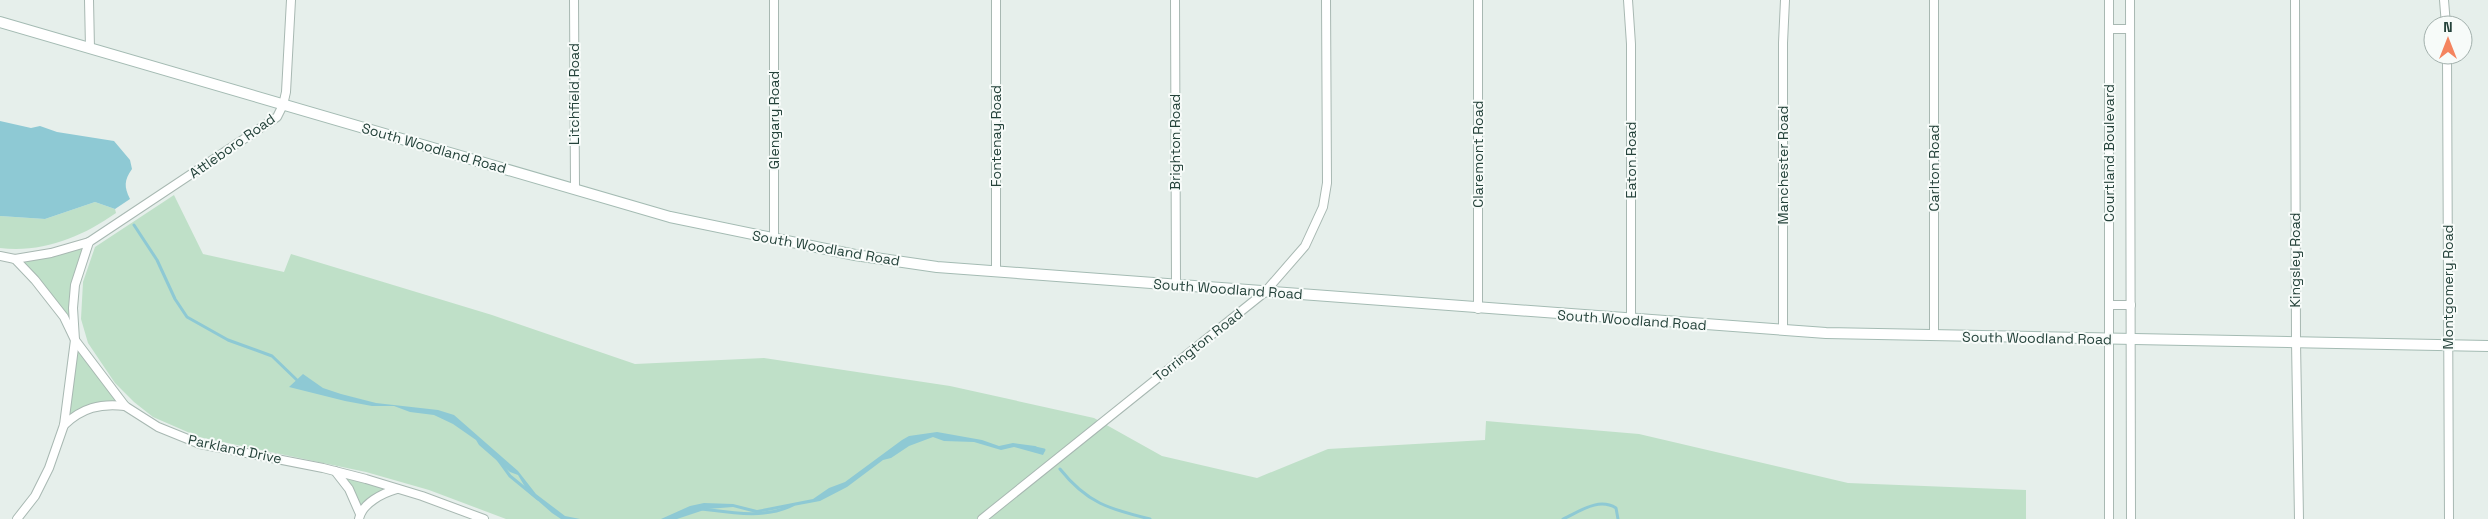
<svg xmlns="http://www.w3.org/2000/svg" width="2488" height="519" viewBox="0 0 2488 519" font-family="'Space Grotesk',sans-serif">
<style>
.green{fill:#bfe0c8}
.water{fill:#8ec9d4}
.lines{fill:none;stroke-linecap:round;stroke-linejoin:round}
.stream{stroke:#8ec9d4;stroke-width:3}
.street-casing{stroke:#a8b8b2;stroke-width:10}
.secondary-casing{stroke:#a4bbb3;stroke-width:12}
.street{stroke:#fff;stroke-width:8}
.secondary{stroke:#fff;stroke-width:10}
.labels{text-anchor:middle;stroke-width:4;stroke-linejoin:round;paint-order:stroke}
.street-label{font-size:14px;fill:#24423a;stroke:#f7fbf9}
</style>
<rect width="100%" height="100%" fill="#e6efeb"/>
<!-- green -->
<g class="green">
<path d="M 174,195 L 203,254 L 284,272 L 291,254 L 492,315 L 635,364 L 764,358 L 950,386 L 1094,418 L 1162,456 L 1257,478 L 1328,449 L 1485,440 L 1486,421 L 1639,434 L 1848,483 L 2026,490 L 2026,519 L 506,519 L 429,490 L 366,472 L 199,437 L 153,417 L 134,402 L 115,383 L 88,343 L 81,319 L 83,282 L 95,247 Z"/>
<path d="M 95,202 L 115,209 L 116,213 C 82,237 43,253 0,248 L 0,216 L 45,219 Z"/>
<path d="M 89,242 L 75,285 L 75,340 L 125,406 L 93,407 L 64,425 L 75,340 L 64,317 L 15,259 Z"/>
<path d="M 335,471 L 398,489 L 386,493 L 360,514 Z"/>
</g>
<!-- water -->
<g class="water">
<path d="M 0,121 L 31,128 L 40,126 L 57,132 L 114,141 L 130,160 L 132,169 C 124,180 124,187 130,199 L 115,209 L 95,202 L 45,219 L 0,216 Z"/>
<path d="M 303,374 L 323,388 L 341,394 L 376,403 L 438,410 L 454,415 L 518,471 L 536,494 L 565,516 L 580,519 L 561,519 L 552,513 L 528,492 L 518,475 L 510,472 L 479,445 L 476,440 L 453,424 L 434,415 L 410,412 L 394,406 L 372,406 L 345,401 L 289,387 Z"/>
<path d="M 937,432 L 982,440 L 999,446 L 1013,443 L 1035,446 L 1045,451 L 1043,455 L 1014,447 L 1001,450 L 974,442 L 944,441 L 933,437 L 909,446 L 891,458 L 883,460 L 847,487 L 820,501 L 756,513 L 733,507 L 707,509 L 677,519 L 661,519 L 690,506 L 704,503 L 733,504 L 757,510 L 813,499 L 829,488 L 845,482 L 902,440 L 909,436 Z"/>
</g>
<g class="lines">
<!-- stream -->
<g class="stream">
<path d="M 134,225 L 157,260 L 175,299 L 187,317 L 228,340 L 272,356 L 300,383"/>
<path d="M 1035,448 L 1044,450"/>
<path d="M 497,458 L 510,476 L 538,499"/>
<path d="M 1060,469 C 1087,503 1109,509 1150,519"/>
<path d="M 702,509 C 733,513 765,519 793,505"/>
<path d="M 1563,519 C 1579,512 1598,497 1616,508 L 1618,519"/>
</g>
<!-- street casing -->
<g class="street-casing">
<g id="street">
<path d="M 89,0 L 90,48"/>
<path d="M 574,0 L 575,188"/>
<path d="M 774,0 L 774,240"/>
<path d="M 996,0 L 996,272"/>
<path d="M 1175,0 L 1176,285"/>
<path d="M 1628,0 L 1631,44 L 1631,319"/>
<path d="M 1934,0 L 1934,335"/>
<path d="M 2109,0 L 2109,519"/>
<path d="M 2130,0 L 2131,519"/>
<path d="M 2295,0 L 2296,342 L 2299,519"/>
<path d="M 2444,0 L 2446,25"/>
<path d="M 2109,29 L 2130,29"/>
<path d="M 2447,55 L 2449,519"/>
<path d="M 0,256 L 15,259 L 35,280 L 64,317 L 75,340 L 125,406 L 158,427 L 200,444 L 323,468 L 366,479 L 422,496 L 484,519"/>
<path d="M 15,259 L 51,253 L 89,242"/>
<path d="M 2109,305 L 2131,305"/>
<path d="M 1478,309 L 1478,0"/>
<path d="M 1783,330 L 1783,43 L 1785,0"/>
<path d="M 64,425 C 82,408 100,403 125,406"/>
<path d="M 335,471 L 349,489 L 360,514"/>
<path d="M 17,519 L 35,496 L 49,468 L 64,425 L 75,340 L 73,308 L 75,285 L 89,242 L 277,117 L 283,105 L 286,92 L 291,0"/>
<path d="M 359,519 C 362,503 383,493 397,489"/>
<path d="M 982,519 L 1265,292 L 1305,246 L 1323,207 L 1327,183 L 1326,0"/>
</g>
</g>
<!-- secondary casing -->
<g class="secondary-casing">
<path id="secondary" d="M 0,22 L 670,217 L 855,255 L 937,267 L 1826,333 L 2488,346"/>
</g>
<!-- street -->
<use href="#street" class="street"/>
<!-- secondary -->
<use href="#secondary" class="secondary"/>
</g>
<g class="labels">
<!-- street labels -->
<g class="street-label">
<text transform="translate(574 94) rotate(-90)" y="5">Litchfield Road</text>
<text transform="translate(774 120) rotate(-90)" y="5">Glengary Road</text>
<text transform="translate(996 136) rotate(-90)" y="5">Fontenay Road</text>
<text transform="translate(1175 142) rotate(-90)" y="5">Brighton Road</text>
<text transform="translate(232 146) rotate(-35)" y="5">Attleboro Road</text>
<text transform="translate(434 148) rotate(16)" y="5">South Woodland Road</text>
<text transform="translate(2109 153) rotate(-90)" y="5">Courtland Boulevard</text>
<text transform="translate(1478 154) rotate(-90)" y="5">Claremont Road</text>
<text transform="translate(1631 160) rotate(-90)" y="5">Eaton Road</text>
<text transform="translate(1783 165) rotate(-90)" y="5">Manchester Road</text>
<text transform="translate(1934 168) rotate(-90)" y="5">Carlton Road</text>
<text transform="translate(826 248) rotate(10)" y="5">South Woodland Road</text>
<text transform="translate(2295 260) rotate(-90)" y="5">Kingsley Road</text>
<text transform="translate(2448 287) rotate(-90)" y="5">Montgomery Road</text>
<text transform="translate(1228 289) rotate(4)" y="5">South Woodland Road</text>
<text transform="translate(1632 320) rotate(4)" y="5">South Woodland Road</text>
<text transform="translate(2037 338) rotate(1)" y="5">South Woodland Road</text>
<text transform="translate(1198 345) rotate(-38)" y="5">Torrington Road</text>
<text transform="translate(235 449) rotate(12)" y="5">Parkland Drive</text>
</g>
</g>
<!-- north arrow -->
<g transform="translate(2448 40)"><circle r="24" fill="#f7fbf9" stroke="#a3b1ad"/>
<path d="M0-4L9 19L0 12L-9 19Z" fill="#f4845f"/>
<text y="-8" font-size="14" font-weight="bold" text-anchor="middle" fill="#24423a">N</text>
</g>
</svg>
